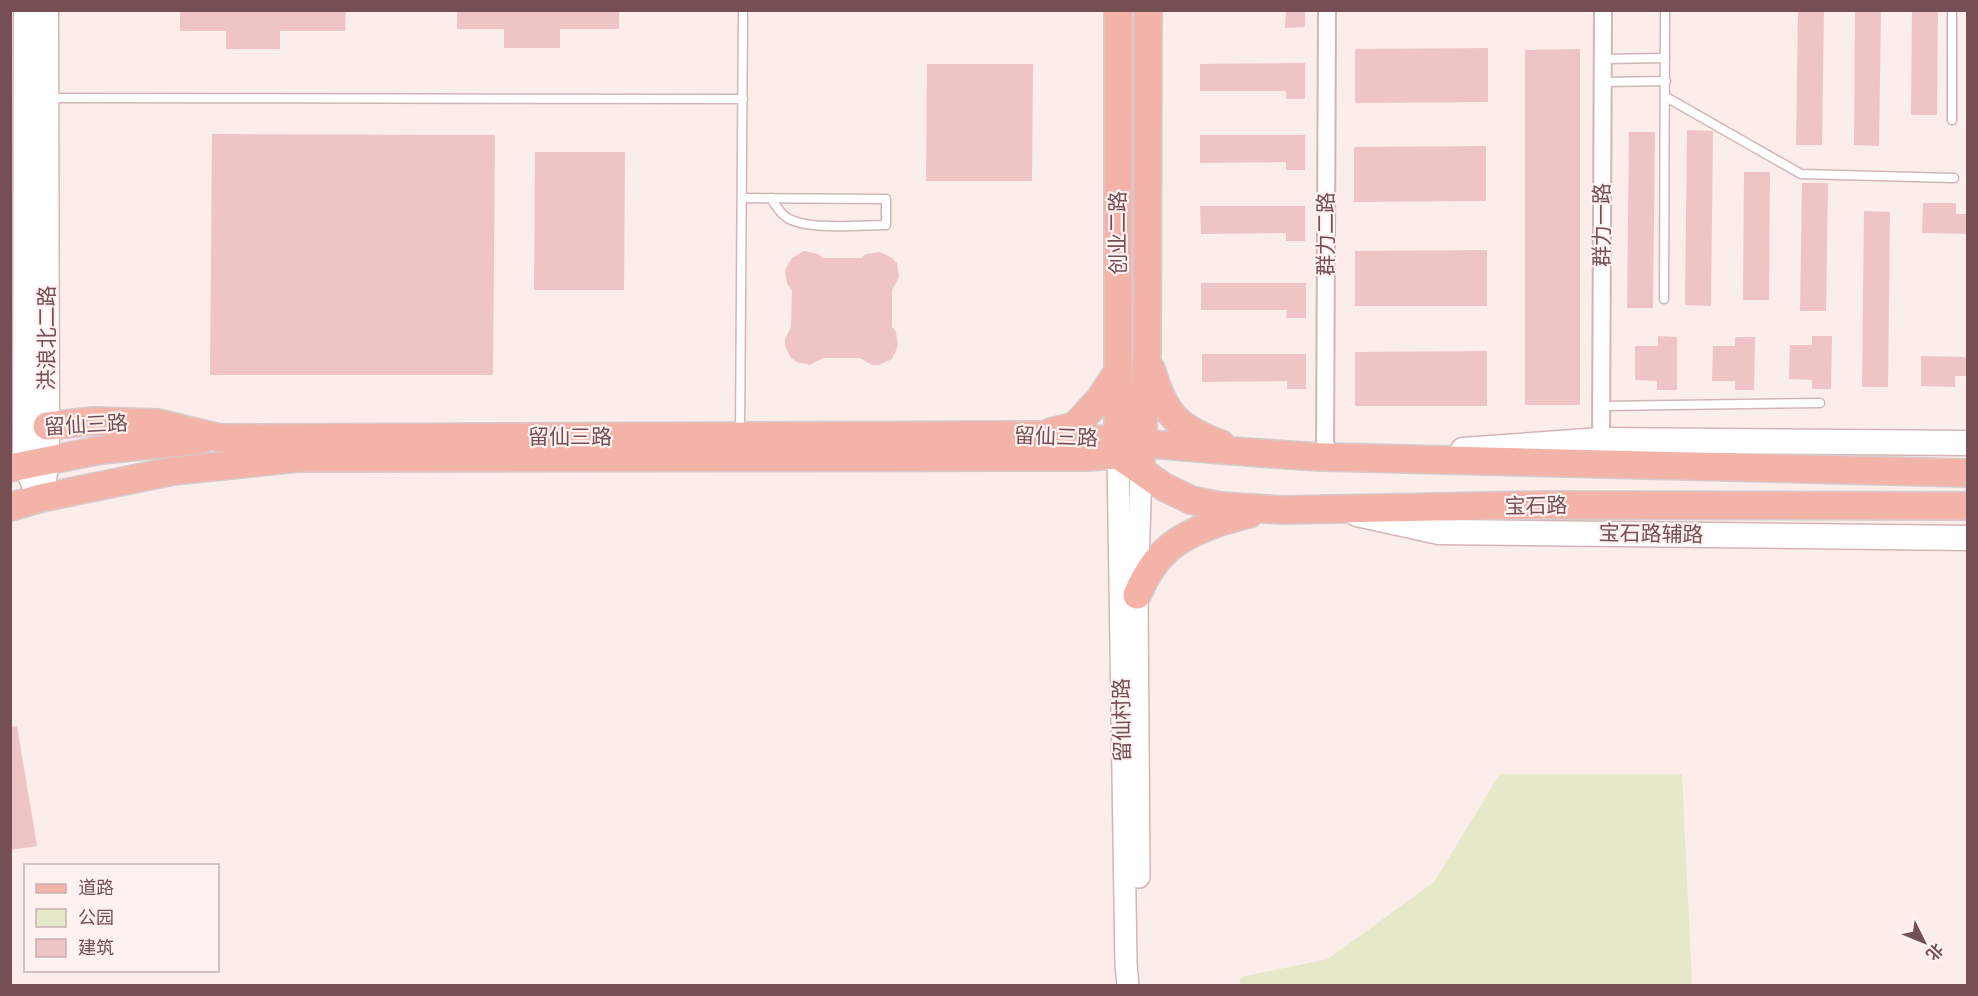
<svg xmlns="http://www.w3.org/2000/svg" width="1978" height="996" viewBox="0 0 1978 996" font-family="Jost,'Noto Sans SC',sans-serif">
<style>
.green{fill:#e5e8c9}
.building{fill:#efc4c7}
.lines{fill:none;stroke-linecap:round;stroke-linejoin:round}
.service-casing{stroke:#d2b6b7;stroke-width:11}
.minor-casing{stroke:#d2b6b7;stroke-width:20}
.tertiary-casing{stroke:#d2b6b7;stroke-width:24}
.secondary-casing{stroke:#d6b5b7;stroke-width:27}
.primary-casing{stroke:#d6cacc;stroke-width:30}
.service{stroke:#fff;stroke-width:8}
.minor{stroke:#fff;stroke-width:16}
.tertiary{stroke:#fff;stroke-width:21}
.secondary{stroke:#fff;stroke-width:24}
.primary{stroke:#f4b3a8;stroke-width:27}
.labels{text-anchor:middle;stroke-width:4.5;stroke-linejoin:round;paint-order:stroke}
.street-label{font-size:21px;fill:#754f54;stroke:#fef2f1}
</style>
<rect width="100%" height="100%" fill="#fbedea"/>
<!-- green -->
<path class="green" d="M 1500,774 L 1682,774 L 1692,985 L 1239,985 L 1241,977 L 1328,959 L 1434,882 Z"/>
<!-- building -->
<g class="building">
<path d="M 180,10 L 346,10 L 345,31 L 280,31 L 280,49 L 226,49 L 226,31 L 180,31 Z"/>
<path d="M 457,10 L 619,10 L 619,29 L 560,29 L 560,48 L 504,48 L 504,29 L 457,29 Z"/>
<path d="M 1286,10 L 1305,10 L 1305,27 L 1285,28 Z"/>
<path d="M 1798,10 L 1824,10 L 1822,145 L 1796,145 Z"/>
<path d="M 1855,10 L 1881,10 L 1879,146 L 1854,145 Z"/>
<path d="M 1912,10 L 1938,10 L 1937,115 L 1911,115 Z"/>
<path d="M 1488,48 L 1488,102 L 1355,103 L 1355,49 Z"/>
<path d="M 1580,49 L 1580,405 L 1525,405 L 1525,50 Z"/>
<path d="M 1305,63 L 1305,99 L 1286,99 L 1286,91 L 1200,91 L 1200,64 Z"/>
<path d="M 927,64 L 1033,64 L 1032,181 L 926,181 Z"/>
<path d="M 1687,130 L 1713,131 L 1711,306 L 1685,305 Z"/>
<path d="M 1629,132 L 1655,132 L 1653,308 L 1627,308 Z"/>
<path d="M 212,134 L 495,135 L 493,375 L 210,375 Z"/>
<path d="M 1200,135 L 1305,135 L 1305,170 L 1286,170 L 1286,162 L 1200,163 Z"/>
<path d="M 1486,146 L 1486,201 L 1354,202 L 1354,147 Z"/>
<path d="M 535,152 L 625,152 L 624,290 L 534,290 Z"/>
<path d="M 1744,172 L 1770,172 L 1769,300 L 1743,300 Z"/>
<path d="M 1802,183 L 1828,183 L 1826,311 L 1800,311 Z"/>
<path d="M 1923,203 L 1956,203 L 1956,214 L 1968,214 L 1968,234 L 1922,233 Z"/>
<path d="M 1200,206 L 1305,206 L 1305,241 L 1286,241 L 1286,233 L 1201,234 Z"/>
<path d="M 1864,211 L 1890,212 L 1888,387 L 1862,387 Z"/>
<path d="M 1487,250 L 1487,306 L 1355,306 L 1355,251 Z"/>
<path d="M 804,251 L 818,254 L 823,258 L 861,258 L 866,254 L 880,252 L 892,258 L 897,263 L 899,277 L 892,290 L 892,327 L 896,332 L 898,346 L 892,359 L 879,365 L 872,365 L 860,358 L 823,358 L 810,365 L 797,362 L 791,358 L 785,346 L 785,339 L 791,327 L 792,290 L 787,284 L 785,270 L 792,258 Z"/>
<path d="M 1201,283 L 1306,283 L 1306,318 L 1286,318 L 1287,310 L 1201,310 Z"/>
<path d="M 1658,336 L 1677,337 L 1677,390 L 1657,390 L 1657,381 L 1635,380 L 1635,346 L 1658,346 Z"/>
<path d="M 1812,336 L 1832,336 L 1831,389 L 1812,389 L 1812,380 L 1789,379 L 1790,345 L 1812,345 Z"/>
<path d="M 1735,337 L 1755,337 L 1754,390 L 1735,390 L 1735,381 L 1712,381 L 1713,346 L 1735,346 Z"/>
<path d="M 1487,351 L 1487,406 L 1355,406 L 1355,352 Z"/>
<path d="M 1202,354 L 1306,354 L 1306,389 L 1287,389 L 1287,381 L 1202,382 Z"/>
<path d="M 1921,356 L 1968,357 L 1968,376 L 1955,376 L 1955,387 L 1921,386 Z"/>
<path d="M 17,726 L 37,846 L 10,850 L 10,727 Z"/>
</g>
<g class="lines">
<!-- service casing -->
<g class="service-casing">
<g id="service">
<path d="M 1603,59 L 1665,58"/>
<path d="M 1603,82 L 1666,81"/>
<path d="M 1666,97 L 1801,174 L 1954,178"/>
<path d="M 47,98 L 743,99"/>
<path d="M 1952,120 L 1952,10"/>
<path d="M 742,198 L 886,199 L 886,225 C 860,225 806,231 786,217 C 779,212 775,205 771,198"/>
<path d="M 1664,299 L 1665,10"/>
<path d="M 1602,406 L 1820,403"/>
<path d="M 740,433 L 743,10"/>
</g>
</g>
<!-- minor casing -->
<g class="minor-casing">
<g id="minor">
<path d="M 1601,440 L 1603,10"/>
<path d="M 1325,457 L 1327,10"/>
</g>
</g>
<!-- tertiary casing -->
<g class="tertiary-casing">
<g id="tertiary">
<path d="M 1118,455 L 1126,964 L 1128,986"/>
<path d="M 1139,877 L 1137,595 L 1141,471"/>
</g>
</g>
<!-- secondary casing -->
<g class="secondary-casing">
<g id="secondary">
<path d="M 26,10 L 25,465 L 41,498"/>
<path d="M 1463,450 L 1601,440 L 1968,443"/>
<path d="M 44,479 L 47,460 L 46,10"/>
<path d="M 1357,514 L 1439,532 L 1968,538"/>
</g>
</g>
<!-- primary casing -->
<g class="primary-casing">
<g id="primary">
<path d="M 1118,10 L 1118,455"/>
<path d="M 1151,369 C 1164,414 1177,428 1221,444"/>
<path d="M 47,426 L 94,421 L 158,423 L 220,438 L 1040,435 C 1135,441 1230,453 1325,457 L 1968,473"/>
<path d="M 1051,432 L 1075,426 L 1100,399 L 1118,371"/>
<path d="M 1118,455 L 1164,487 L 1191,500 L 1220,506 L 1282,510 L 1545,505 L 1968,506"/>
<path d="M 1141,461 L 1147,354 L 1148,10"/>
<path d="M 10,468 L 101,450 L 201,440"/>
<path d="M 10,507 L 41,498 L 173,471 L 298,458 L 1085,457 L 1118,455"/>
<path d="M 1137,595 C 1154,554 1176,537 1217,523 C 1227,520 1238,516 1249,514"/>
</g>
</g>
<!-- service -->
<use href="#service" class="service"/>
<!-- minor -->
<use href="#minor" class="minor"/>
<!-- tertiary -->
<use href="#tertiary" class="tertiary"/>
<!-- secondary -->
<use href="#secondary" class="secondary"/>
<!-- primary -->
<use href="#primary" class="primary"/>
</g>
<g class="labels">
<!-- street labels -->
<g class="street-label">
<text transform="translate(1602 225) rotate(-90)" y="7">群力一路</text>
<text transform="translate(1118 233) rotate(-90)" y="7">创业二路</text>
<text transform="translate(1326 234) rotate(-90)" y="7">群力二路</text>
<text transform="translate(47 338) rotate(-90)" y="7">洪浪北二路</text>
<text transform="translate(86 425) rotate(-3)" y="7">留仙三路</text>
<text x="570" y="444">留仙三路</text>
<text transform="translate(1056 437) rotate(2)" y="7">留仙三路</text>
<text transform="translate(1536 506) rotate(-1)" y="7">宝石路</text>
<text transform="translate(1651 534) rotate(1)" y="7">宝石路辅路</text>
<text transform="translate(1122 720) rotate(-91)" y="7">留仙村路</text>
</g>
</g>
<!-- border -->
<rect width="1978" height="996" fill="none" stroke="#754f54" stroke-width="24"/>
<!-- legend -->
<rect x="24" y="864" width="195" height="108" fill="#fef2f1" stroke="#c7b1b2" stroke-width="1.5"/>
<rect x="36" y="884" width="30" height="9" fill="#f4b3a8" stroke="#c7b1b2" stroke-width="1.5"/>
<text x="78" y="894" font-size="18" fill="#754f54">道路</text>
<rect x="36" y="909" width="30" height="18" fill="#e5e8c9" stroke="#c7b1b2" stroke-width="1.5"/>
<text x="78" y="924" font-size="18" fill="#754f54">公园</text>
<rect x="36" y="939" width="30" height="18" fill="#efc4c7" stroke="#c7b1b2" stroke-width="1.5"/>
<text x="78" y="954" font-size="18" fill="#754f54">建筑</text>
<!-- north arrow -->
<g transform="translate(1924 942) rotate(133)" stroke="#fef2f1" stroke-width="4.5" paint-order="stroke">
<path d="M0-4.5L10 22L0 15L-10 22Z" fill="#754f54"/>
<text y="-9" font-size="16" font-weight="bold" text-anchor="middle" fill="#754f54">北</text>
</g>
</svg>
